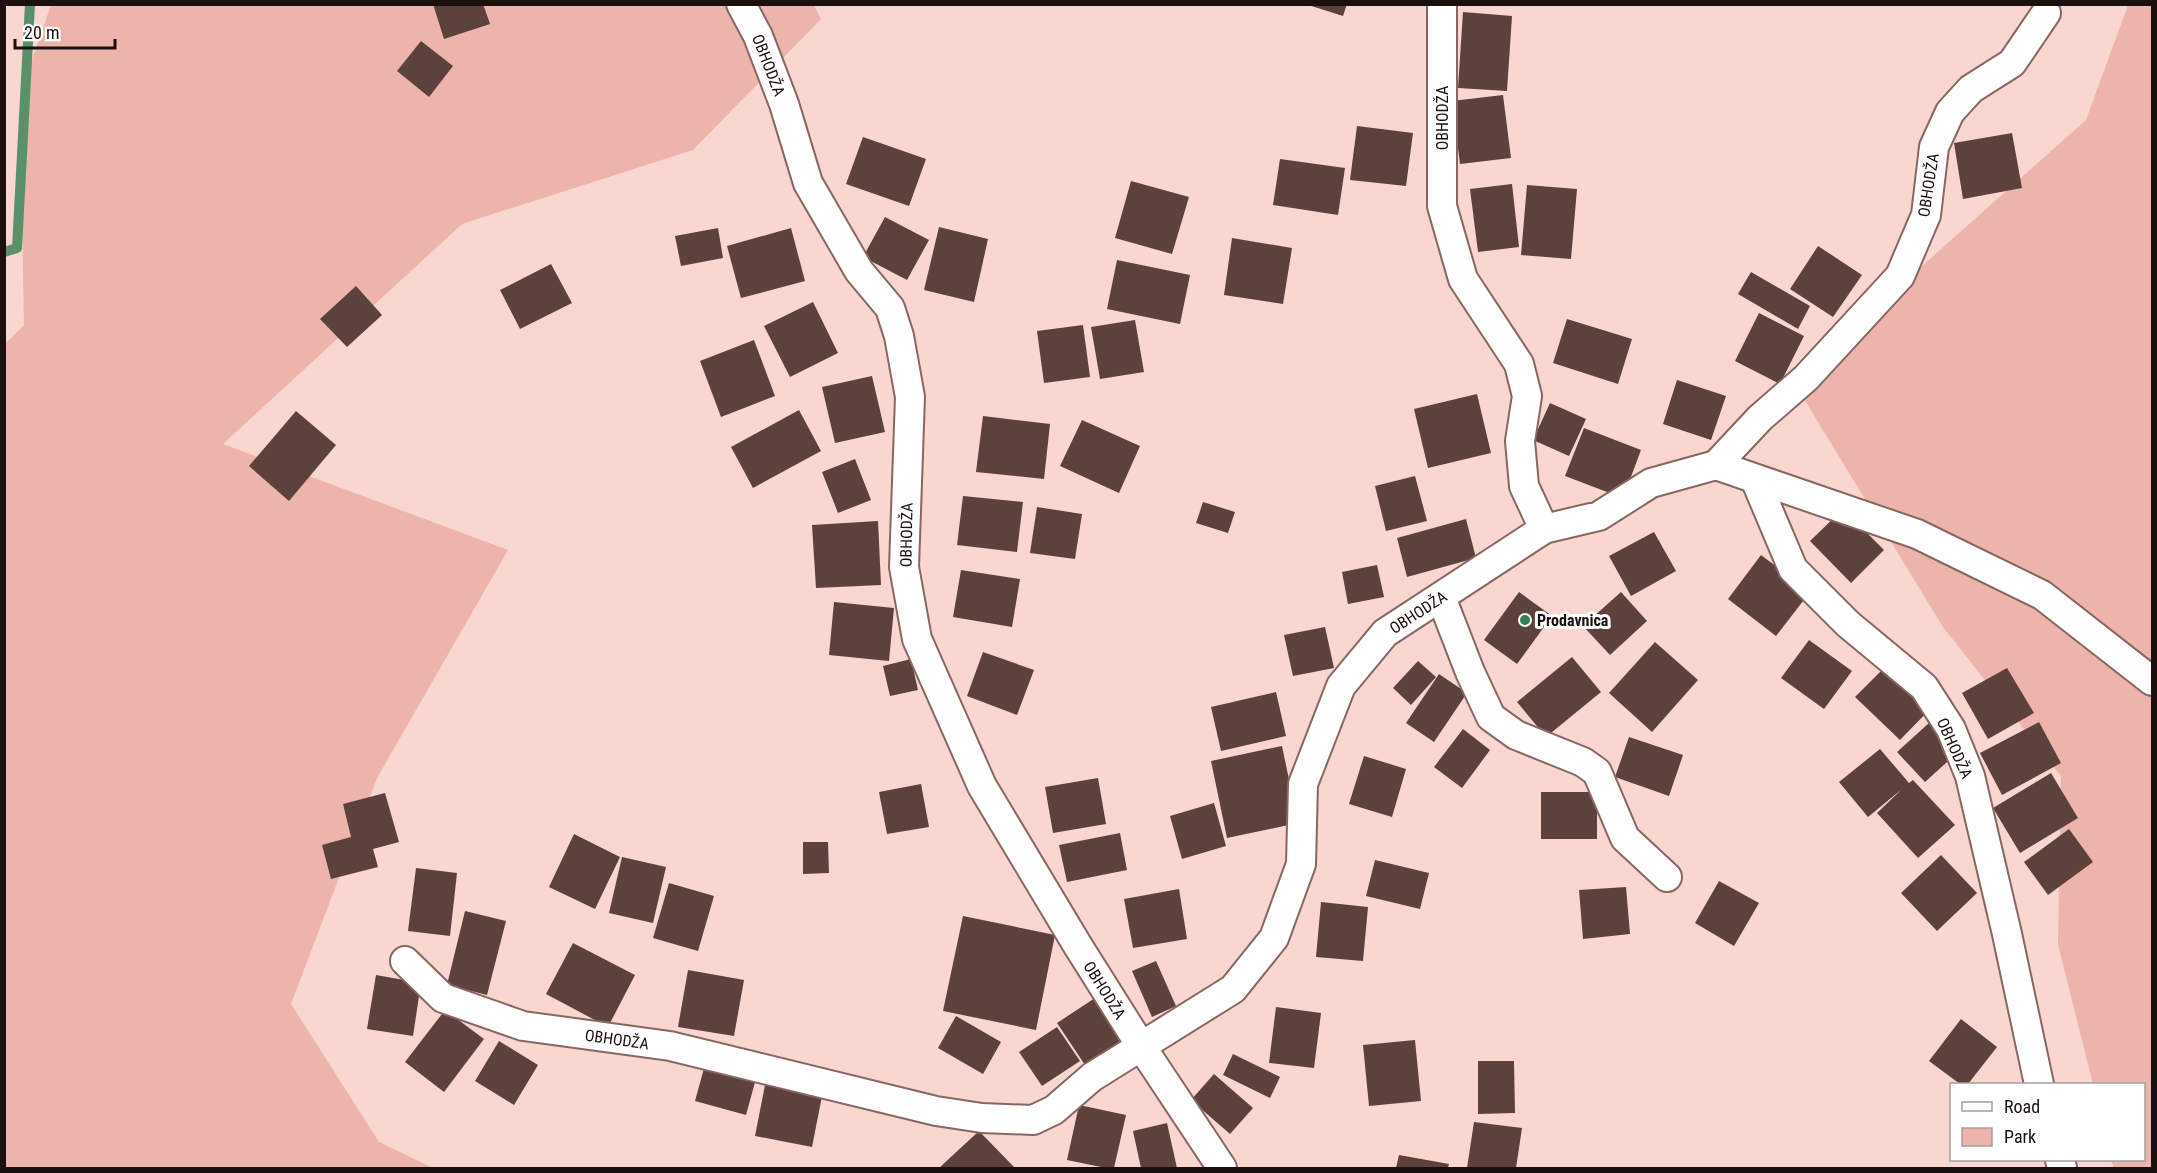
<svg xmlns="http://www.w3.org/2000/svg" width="2157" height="1173" viewBox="0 0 2157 1173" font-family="'Roboto Condensed',sans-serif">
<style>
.green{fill:#ecb4aa}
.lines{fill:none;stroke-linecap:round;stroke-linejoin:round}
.stream{stroke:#5a9169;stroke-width:10}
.building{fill:#5d413c}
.street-casing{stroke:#866762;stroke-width:32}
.street{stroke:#fff;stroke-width:28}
.poi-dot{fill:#35804f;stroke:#fff;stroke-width:2}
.labels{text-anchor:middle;stroke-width:6;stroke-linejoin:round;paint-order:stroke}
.street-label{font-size:16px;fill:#1b100e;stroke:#fff}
.poi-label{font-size:16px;font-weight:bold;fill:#1b100e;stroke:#fff;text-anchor:start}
</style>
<rect width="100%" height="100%" fill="#f9d6d0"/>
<!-- green -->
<g class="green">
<path d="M 51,5 L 814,5 L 821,19 L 693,150 L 462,224 L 223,444 L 508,550 L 377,778 L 291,1004 L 379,1142 L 433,1168 L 5,1168 L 4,345 L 24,325 L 20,95 Z"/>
<path d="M 2128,5 L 2152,5 L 2152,1168 L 2114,1168 L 2111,1160 L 2144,1160 L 2144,1084 L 2093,1084 L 2058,945 L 2061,776 L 1943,627 L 1793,381 L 2086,120 Z"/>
</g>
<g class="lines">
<!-- stream -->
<path class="stream" d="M 4,252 L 17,248 L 30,4"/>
</g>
<!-- building -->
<g class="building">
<path d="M 433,4 L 483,4 L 490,24 L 444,39 Z"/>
<path d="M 1305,4 L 1347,4 L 1343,16 Z"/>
<path d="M 1463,12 L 1512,16 L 1507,91 L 1458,88 Z"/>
<path d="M 421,41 L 453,66 L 429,97 L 397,71 Z"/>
<path d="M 1503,95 L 1511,158 L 1460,164 L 1452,101 Z"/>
<path d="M 1357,126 L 1413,133 L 1406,186 L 1350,180 Z"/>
<path d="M 2012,133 L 2022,188 L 1963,199 L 1954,143 Z"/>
<path d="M 863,137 L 926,159 L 909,206 L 846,184 Z"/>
<path d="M 1280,159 L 1345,168 L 1338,215 L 1273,205 Z"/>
<path d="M 1131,181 L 1189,197 L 1172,254 L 1115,238 Z"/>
<path d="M 1512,184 L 1519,247 L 1478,252 L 1470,189 Z"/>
<path d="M 1527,185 L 1577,189 L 1571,259 L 1521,255 Z"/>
<path d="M 885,217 L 929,240 L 907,280 L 863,257 Z"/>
<path d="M 939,227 L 988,239 L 974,302 L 924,290 Z"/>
<path d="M 718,228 L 723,258 L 681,266 L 675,236 Z"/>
<path d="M 791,228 L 805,281 L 741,298 L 727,246 Z"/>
<path d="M 1232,238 L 1292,248 L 1283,304 L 1224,295 Z"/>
<path d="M 1818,246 L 1862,275 L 1833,317 L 1790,289 Z"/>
<path d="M 1117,260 L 1190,275 L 1180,324 L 1107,309 Z"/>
<path d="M 551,264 L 572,303 L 520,329 L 500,290 Z"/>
<path d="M 1751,272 L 1810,306 L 1798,329 L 1738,294 Z"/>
<path d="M 356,286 L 382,315 L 347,347 L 320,319 Z"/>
<path d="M 813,302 L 838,353 L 790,377 L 764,326 Z"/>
<path d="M 1759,313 L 1804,336 L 1780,384 L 1735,361 Z"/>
<path d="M 1567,319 L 1632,339 L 1618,384 L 1553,363 Z"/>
<path d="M 1135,320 L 1144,372 L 1100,379 L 1091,327 Z"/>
<path d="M 1083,325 L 1090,377 L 1044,383 L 1037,331 Z"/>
<path d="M 754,340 L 775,396 L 721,417 L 700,361 Z"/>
<path d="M 872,376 L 885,432 L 835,443 L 822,387 Z"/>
<path d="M 1677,380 L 1726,396 L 1711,440 L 1663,424 Z"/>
<path d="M 1477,394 L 1491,453 L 1428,468 L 1414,409 Z"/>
<path d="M 1550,403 L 1586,419 L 1569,456 L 1533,440 Z"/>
<path d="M 799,410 L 821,451 L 753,488 L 731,447 Z"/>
<path d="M 296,411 L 336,445 L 289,501 L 249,466 Z"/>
<path d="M 983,416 L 1050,424 L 1044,479 L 976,472 Z"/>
<path d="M 1082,420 L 1140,446 L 1119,493 L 1060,466 Z"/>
<path d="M 1584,428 L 1641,450 L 1623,498 L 1565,476 Z"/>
<path d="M 855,459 L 871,500 L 838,513 L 822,472 Z"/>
<path d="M 1415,476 L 1427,521 L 1386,531 L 1375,486 Z"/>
<path d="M 963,496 L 1023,502 L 1017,552 L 957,545 Z"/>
<path d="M 1203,502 L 1235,512 L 1228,533 L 1196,523 Z"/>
<path d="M 1037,507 L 1082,514 L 1075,559 L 1030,553 Z"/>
<path d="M 1843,509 L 1884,550 L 1851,583 L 1810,541 Z"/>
<path d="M 1466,519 L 1476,558 L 1407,577 L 1397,538 Z"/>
<path d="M 878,521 L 881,585 L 816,588 L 812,525 Z"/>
<path d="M 1654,532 L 1676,571 L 1631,596 L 1609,556 Z"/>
<path d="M 1761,555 L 1810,592 L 1776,636 L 1728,599 Z"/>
<path d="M 1377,565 L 1384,597 L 1348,604 L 1342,572 Z"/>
<path d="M 961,570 L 1020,579 L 1012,627 L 953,617 Z"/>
<path d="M 1519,592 L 1552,616 L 1517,664 L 1484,640 Z"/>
<path d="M 1621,592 L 1647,621 L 1610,655 L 1583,626 Z"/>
<path d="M 834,602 L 894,608 L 889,661 L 829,655 Z"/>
<path d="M 1325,627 L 1334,668 L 1293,676 L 1284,635 Z"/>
<path d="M 1809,640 L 1852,671 L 1824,709 L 1781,678 Z"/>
<path d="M 1655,642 L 1698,680 L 1652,732 L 1609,693 Z"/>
<path d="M 983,652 L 1034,670 L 1017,715 L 967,696 Z"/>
<path d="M 1572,657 L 1601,692 L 1546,737 L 1517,702 Z"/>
<path d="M 911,659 L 918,690 L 890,696 L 883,666 Z"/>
<path d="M 1418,661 L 1436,677 L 1411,705 L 1393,688 Z"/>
<path d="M 1889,663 L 1933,706 L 1900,740 L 1855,697 Z"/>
<path d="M 2007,668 L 2034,713 L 1988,739 L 1962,693 Z"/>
<path d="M 1439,674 L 1467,693 L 1434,742 L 1406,723 Z"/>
<path d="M 1276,692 L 1286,736 L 1221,751 L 1211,707 Z"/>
<path d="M 2039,722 L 2061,763 L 2002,795 L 1980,753 Z"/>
<path d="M 1929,723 L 1957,753 L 1925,782 L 1897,752 Z"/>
<path d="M 1463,729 L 1490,750 L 1462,788 L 1434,767 Z"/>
<path d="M 1629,737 L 1683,755 L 1669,796 L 1615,777 Z"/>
<path d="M 1282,746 L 1298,823 L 1227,838 L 1211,761 Z"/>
<path d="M 1880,749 L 1909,783 L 1913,780 L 1955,825 L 1918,858 L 1877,813 L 1902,789 L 1868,817 L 1839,782 Z"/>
<path d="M 1364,756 L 1406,769 L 1392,817 L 1349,804 Z"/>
<path d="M 2051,773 L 2078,818 L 2020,853 L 1993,808 Z"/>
<path d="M 1098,778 L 1106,824 L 1053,833 L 1045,787 Z"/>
<path d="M 921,784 L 929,827 L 887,834 L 879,792 Z"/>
<rect x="1541" y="792" width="56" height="47"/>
<path d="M 385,793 L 399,842 L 373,849 L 378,867 L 331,879 L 322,845 L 351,837 L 343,804 Z"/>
<path d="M 1214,803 L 1226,846 L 1182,859 L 1170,816 Z"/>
<path d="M 2069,829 L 2093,862 L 2048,895 L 2024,862 Z"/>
<path d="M 1120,833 L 1127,870 L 1067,882 L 1059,845 Z"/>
<path d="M 574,834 L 620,857 L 595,909 L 549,887 Z"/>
<path d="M 803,842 L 828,842 L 829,873 L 803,874 Z"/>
<path d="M 1941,855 L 1977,893 L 1937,931 L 1901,893 Z"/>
<path d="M 622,857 L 666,867 L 653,923 L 609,913 Z"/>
<path d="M 1375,860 L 1429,873 L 1420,909 L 1366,896 Z"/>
<path d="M 416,868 L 457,873 L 450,936 L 408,931 Z"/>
<path d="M 1719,881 L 1759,903 L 1734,946 L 1695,923 Z"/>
<path d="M 669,883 L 714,896 L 698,951 L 653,938 Z"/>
<path d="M 1626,887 L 1630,934 L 1583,939 L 1579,890 Z"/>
<path d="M 1179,889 L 1187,939 L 1133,948 L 1124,899 Z"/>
<path d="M 1321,902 L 1368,907 L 1363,961 L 1316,957 Z"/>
<path d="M 465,911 L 506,921 L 487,995 L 447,985 Z"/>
<path d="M 963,916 L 1055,935 L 1036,1030 L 943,1011 Z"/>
<path d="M 573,943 L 635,975 L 608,1027 L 546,994 Z"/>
<path d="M 1156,961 L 1176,1006 L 1152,1017 L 1132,971 Z"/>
<path d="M 688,970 L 744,980 L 734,1036 L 678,1027 Z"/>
<path d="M 376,975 L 421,983 L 413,1036 L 367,1029 Z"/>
<path d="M 1095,998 L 1126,1046 L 1089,1071 L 1057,1023 Z"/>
<path d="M 1276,1007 L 1321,1013 L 1314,1068 L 1269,1063 Z"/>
<path d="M 445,1010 L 484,1039 L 444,1092 L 405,1062 Z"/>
<path d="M 956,1016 L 1001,1042 L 983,1074 L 938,1048 Z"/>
<path d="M 1961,1019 L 1997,1047 L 1968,1084 L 1960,1084 L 1929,1061 Z"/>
<path d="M 1057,1027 L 1080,1061 L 1042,1086 L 1019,1052 Z"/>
<path d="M 1415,1040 L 1421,1101 L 1369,1106 L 1363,1045 Z"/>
<path d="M 499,1041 L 538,1065 L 514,1105 L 475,1081 Z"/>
<path d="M 1233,1054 L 1280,1077 L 1270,1098 L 1223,1075 Z"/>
<path d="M 706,1061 L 757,1075 L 746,1115 L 695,1101 Z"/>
<path d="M 1478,1061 L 1514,1061 L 1515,1113 L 1478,1114 Z"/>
<path d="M 1214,1074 L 1253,1108 L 1230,1134 L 1191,1100 Z"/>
<path d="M 766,1080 L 823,1091 L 812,1147 L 755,1136 Z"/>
<path d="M 1079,1105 L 1126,1115 L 1114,1168 L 1106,1168 L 1067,1160 Z"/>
<path d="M 1474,1122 L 1522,1128 L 1516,1168 L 1467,1168 Z"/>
<path d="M 1167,1123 L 1177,1168 L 1141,1168 L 1133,1131 Z"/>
<path d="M 979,1131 L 1015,1168 L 939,1168 Z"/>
<path d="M 1399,1155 L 1449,1164 L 1448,1168 L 1396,1168 Z"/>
</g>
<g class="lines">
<!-- street casing -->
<g class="street-casing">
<g id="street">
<path d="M 741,4 L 758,36 L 784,104 L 808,183 L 859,271 L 890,308 L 899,336 L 910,397 L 904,567 L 917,639 L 982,786 L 1078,946 L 1141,1046 L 1222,1168"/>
<path d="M 1442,4 L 1442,206 L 1463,279 L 1519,364 L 1527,396 L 1520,441 L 1524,486 L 1544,529"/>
<path d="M 1716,465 L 1760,418 L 1806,378 L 1900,276 L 1926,215 L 1934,147 L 1950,112 L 1971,89 L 2012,63 L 2046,13"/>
<path d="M 1755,479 L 1793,569 L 1848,624 L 1924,687 L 1951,729 L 1970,776 L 2007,934 L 2039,1084"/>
<path d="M 1441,597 L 1470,672 L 1491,717 L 1516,735 L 1583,762 L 1597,772 L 1625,838 L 1667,877"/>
<path d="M 405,961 L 443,998 L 523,1026 L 670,1046 L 936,1111 L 982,1118 L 1033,1120 L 1054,1110 L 1092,1077 L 1233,989 L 1274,938 L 1301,864 L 1303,784 L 1341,686 L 1385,633 L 1544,529 L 1599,516 L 1651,483 L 1716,465 L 1917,534 L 2042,595 L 2152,681"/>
<path d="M 2060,1160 L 2062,1168"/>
</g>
</g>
<!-- street -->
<use href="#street" class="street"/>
</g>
<!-- markers -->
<circle class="poi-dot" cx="1525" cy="620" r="6"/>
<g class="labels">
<!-- street labels -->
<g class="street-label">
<text transform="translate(769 65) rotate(69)" y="6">OBHODŽA</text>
<text transform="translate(1442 118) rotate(-90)" y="6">OBHODŽA</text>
<text transform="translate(1928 185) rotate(-81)" y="6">OBHODŽA</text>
<text transform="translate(906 535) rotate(-89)" y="6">OBHODŽA</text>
<text transform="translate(1418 612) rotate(-33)" y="6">OBHODŽA</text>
<text transform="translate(1955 748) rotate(66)" y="6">OBHODŽA</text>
<text transform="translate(1105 990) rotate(58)" y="6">OBHODŽA</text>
<text transform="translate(617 1039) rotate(8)" y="6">OBHODŽA</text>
</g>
<!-- poi labels -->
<g class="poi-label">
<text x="1537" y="626">Prodavnica</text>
</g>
</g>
<!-- border -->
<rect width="2157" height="1173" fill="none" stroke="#1b100e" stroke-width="12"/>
<!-- legend -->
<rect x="1950" y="1083" width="195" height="78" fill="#ffffff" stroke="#a49f9f" stroke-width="1.5"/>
<rect x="1962" y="1102" width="30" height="9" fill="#ffffff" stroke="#a49f9f" stroke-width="1.5"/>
<text x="2004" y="1113" font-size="18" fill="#1b100e">Road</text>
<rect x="1962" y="1128" width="30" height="18" fill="#ecb4aa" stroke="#a49f9f" stroke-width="1.5"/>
<text x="2004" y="1143" font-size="18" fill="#1b100e">Park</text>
<!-- scale -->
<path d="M15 39v9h100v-9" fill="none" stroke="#1b100e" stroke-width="3"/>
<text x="24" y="39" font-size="18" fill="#1b100e" stroke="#ffffff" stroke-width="4.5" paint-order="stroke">20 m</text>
</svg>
